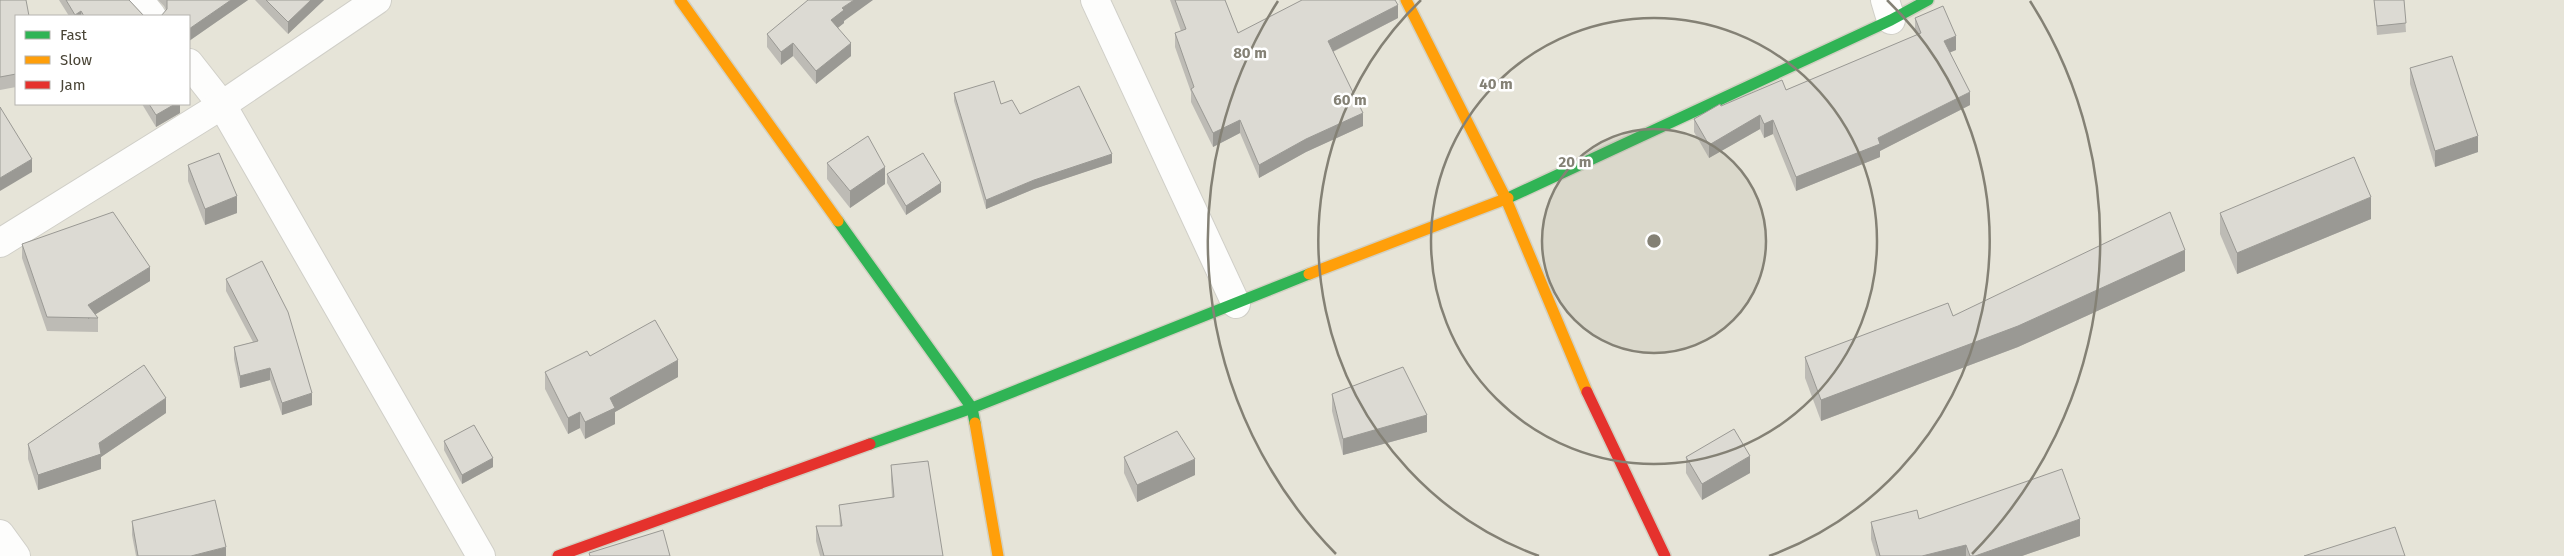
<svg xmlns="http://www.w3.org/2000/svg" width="2564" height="556" viewBox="0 0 2564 556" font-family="'Fira Sans',sans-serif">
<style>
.residential{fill:#e6e4d8;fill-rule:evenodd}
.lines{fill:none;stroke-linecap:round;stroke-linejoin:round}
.street-casing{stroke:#d0cfc8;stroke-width:30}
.fast-casing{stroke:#d2d0c2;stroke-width:14}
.slow-casing{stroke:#d2d0c2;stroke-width:14}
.jam-casing{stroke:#d2d0c2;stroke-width:14}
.street{stroke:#fdfdfc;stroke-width:28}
.fast{stroke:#30b455;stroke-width:11}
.slow{stroke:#ff9f0a;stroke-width:11}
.jam{stroke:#e5322d;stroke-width:11}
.wall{fill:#bdbbb5}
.shaded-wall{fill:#9a9994}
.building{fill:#dcdad3;stroke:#9a9994}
.ring{fill:none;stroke:#848175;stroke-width:2.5}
.centre{fill:#848175;stroke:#fff;stroke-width:2.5}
.ring-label{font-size:15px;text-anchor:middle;font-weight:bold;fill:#848175;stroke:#fff;stroke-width:5;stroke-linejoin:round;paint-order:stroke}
</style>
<rect width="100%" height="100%" fill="#f2f1eb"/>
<!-- residential -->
<path class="residential" d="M 0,0 L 2564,0 L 2564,556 L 0,556 ZM 16,16 L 189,16 L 189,104 L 16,104 Z"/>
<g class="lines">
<!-- street casing -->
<g class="street-casing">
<g id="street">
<path d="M 139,0 L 152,16"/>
<path d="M 1095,0 L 1236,304"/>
<path d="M 1885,0 L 1891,20"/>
<path d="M 189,63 L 222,105 L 481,556"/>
<path d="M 0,243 L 222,105 L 377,0"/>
<path d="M 0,534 L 16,556"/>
</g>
</g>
<!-- fast casing -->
<g class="fast-casing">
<g id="fast">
<path d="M 1508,198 L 1891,20 L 1928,0"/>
<path d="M 838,221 L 972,408 L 975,423"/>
<path d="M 870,444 L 972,408 L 1309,274"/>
</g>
</g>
<!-- slow casing -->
<g class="slow-casing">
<g id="slow">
<path d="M 680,0 L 838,221"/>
<path d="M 1406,0 L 1506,199 L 1587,392"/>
<path d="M 1309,274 L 1508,198"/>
<path d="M 975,423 L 998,556"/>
</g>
</g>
<!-- jam casing -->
<g class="jam-casing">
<g id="jam">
<path d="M 1587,392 L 1665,556"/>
<path d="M 558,556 L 870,444"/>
</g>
</g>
<!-- street -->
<use href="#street" class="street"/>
<!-- fast -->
<use href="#fast" class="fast"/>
<!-- slow -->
<use href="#slow" class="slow"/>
<!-- jam -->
<use href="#jam" class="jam"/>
</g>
<!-- wall -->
<g class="wall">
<path d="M 0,0 L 16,16 L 16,87 L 0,90 Z"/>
<path d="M 59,0 L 129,0 L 144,16 L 69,16 Z"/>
<path d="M 158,0 L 248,0 L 189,41 L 189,16 L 166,10 L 164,6 Z"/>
<path d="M 255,0 L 324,0 L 288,34 Z"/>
<path d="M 1170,0 L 1225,0 L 1238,33 L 1398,18 L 1333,52 L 1363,126 L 1306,152 L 1259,178 L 1240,133 L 1213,147 L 1191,102 L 1191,92 L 1175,47 L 1175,33 L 1181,31 Z"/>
<path d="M 2374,0 L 2404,0 L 2406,32 L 2377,35 Z"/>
<path d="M 1915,18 L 1956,50 L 1950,52 L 1970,105 L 1880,151 L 1880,157 L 1796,191 L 1773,134 L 1764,138 L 1760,129 L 1709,158 L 1694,132 L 1694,119 L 1721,106 L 1786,90 L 1917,35 L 1915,31 Z"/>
<path d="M 844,21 L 844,23 L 838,28 L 851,56 L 816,84 L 793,56 L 781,65 L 767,47 L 767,34 Z"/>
<path d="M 2410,68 L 2478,152 L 2435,167 L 2410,84 Z"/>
<path d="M 954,93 L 1001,104 L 1112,163 L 1034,189 L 986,209 L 954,101 Z"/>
<path d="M 142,104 L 180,104 L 180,113 L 156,127 Z"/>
<path d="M 827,163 L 885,184 L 850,208 L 827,179 Z"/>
<path d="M 188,165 L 237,213 L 205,225 L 188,181 Z"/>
<path d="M 887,174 L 941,192 L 906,215 L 887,183 Z"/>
<path d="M 2220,213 L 2371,219 L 2237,274 L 2220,234 Z"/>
<path d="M 22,244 L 150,281 L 95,314 L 98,318 L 98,332 L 47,331 L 22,258 Z"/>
<path d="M 2185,271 L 2018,347 L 1821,421 L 1805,378 L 1805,357 L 1953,316 Z"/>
<path d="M 226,279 L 312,405 L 282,415 L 270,380 L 240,388 L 234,359 L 234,347 L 253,342 L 226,291 Z"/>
<path d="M 590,356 L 678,377 L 615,412 L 615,424 L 585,439 L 580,428 L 568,434 L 545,389 L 545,372 Z"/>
<path d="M 1332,394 L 1427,432 L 1343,455 L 1332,411 Z"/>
<path d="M 166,413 L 101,457 L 101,469 L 38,490 L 28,459 L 28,444 Z"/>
<path d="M 444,441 L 493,467 L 462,484 L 444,450 Z"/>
<path d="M 1124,457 L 1195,475 L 1137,502 L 1124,473 Z"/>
<path d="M 1686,457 L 1750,473 L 1702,500 L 1686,473 Z"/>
<path d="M 891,465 L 943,556 L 820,556 L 816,541 L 816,526 L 840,526 L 839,505 L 892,497 L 891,480 Z"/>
<path d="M 1919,519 L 2080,536 L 2022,556 L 1876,556 L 1871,539 L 1871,522 Z"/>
<path d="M 132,521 L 226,556 L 136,556 L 132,535 Z"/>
</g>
<!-- shaded-wall -->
<g class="shaded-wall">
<path d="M 231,0 L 248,0 L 189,41 L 189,29 Z"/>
<path d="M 311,0 L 324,0 L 288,34 L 288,22 Z"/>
<path d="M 854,0 L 873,0 L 844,21 L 844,23 L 831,33 L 831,20 L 842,8 Z"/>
<path d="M 1398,5 L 1398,18 L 1328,54 L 1328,41 Z"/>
<path d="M 81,11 L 81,16 L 75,16 L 75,15 Z"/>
<path d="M 1956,36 L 1956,50 L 1944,55 L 1944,41 Z"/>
<path d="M 793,43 L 793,56 L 781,65 L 781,52 Z"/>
<path d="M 851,43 L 851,56 L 816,84 L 816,71 Z"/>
<path d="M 1970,92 L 1970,105 L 1880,151 L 1880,157 L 1796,191 L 1796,177 L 1878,138 Z"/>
<path d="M 175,104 L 180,104 L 180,113 L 156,127 L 156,115 Z"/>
<path d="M 1363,113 L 1363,126 L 1306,152 L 1259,178 L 1259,165 L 1306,139 Z"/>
<path d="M 1760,115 L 1760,129 L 1709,158 L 1709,145 Z"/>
<path d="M 1240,120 L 1240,133 L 1213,147 L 1213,133 Z"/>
<path d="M 1773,120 L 1773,134 L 1764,138 L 1764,124 Z"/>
<path d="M 2478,136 L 2478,152 L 2435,167 L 2435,151 Z"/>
<path d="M 1112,154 L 1112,163 L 1034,189 L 986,209 L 986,200 L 1034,180 Z"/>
<path d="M 32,159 L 32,172 L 0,191 L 0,178 Z"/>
<path d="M 885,167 L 885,184 L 850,208 L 850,191 Z"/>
<path d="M 941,183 L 941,192 L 906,215 L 906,206 Z"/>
<path d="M 237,196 L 237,213 L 205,225 L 205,209 Z"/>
<path d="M 2371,197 L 2371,219 L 2237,274 L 2237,253 Z"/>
<path d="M 2185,250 L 2185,271 L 2018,347 L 1821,421 L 1821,400 Z"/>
<path d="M 150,267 L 150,281 L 88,319 L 88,305 Z"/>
<path d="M 678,360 L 678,377 L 615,412 L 615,424 L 585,439 L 585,422 L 610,398 Z"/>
<path d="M 270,368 L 270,380 L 240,388 L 240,376 Z"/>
<path d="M 312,393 L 312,405 L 282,415 L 282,403 Z"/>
<path d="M 166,398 L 166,413 L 101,457 L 101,469 L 38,490 L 38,475 L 99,443 Z"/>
<path d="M 580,412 L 580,428 L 568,434 L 568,418 Z"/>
<path d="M 1427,415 L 1427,432 L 1343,455 L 1343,439 Z"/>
<path d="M 1750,456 L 1750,473 L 1702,500 L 1702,484 Z"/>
<path d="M 493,458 L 493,467 L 462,484 L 462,475 Z"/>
<path d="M 1195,459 L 1195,475 L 1137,502 L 1137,485 Z"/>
<path d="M 2080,519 L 2080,536 L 2022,556 L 1975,556 Z"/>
<path d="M 1966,545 L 1966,556 L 1922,556 Z"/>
<path d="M 226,547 L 226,556 L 191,556 Z"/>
</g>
<!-- building -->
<g class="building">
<path d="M 0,0 L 26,0 L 29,16 L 16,16 L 16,74 L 0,77 Z"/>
<path d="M 66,0 L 129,0 L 144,16 L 84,16 L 81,11 L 75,15 Z"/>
<path d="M 167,0 L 231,0 L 189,29 L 189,16 L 161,16 L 167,9 Z"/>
<path d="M 266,0 L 311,0 L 288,22 Z"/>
<path d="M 808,0 L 854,0 L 842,8 L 844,10 L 831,20 L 851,43 L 816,71 L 793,43 L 781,52 L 767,34 Z"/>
<path d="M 1175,0 L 1225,0 L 1238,33 L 1302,0 L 1395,0 L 1398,5 L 1328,41 L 1363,113 L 1306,139 L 1259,165 L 1240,120 L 1213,133 L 1191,89 L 1194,87 L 1175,33 L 1186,29 Z"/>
<path d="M 2374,0 L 2404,0 L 2406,23 L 2377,26 Z"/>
<path d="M 1943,6 L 1956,36 L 1944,41 L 1970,92 L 1878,138 L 1880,144 L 1796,177 L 1773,120 L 1764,124 L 1760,115 L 1709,145 L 1694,119 L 1720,104 L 1721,106 L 1782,80 L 1786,90 L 1921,33 L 1915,18 Z"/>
<path d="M 2452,56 L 2478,136 L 2435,151 L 2410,68 Z"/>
<path d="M 994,81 L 1001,104 L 1012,100 L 1020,114 L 1079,86 L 1112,154 L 1034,180 L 986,200 L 954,93 Z"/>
<path d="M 149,104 L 175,104 L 156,115 Z"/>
<path d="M 0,107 L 32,159 L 0,178 Z"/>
<path d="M 868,136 L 885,167 L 850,191 L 827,163 Z"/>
<path d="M 219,153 L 237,196 L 205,209 L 188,165 Z"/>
<path d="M 923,153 L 941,183 L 906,206 L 887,174 Z"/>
<path d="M 2354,157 L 2371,197 L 2237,253 L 2220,213 Z"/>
<path d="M 113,212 L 150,267 L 88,305 L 98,318 L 47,317 L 22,244 Z"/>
<path d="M 2170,212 L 2185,250 L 2018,326 L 1821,400 L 1805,357 L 1948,303 L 1953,316 Z"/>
<path d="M 262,261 L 288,312 L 312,393 L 282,403 L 270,368 L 240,376 L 234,347 L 258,341 L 226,279 Z"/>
<path d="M 655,320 L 678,360 L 610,398 L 615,408 L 585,422 L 580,412 L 568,418 L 545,372 L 587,351 L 590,356 Z"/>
<path d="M 144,365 L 166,398 L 99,443 L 101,454 L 38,475 L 28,444 Z"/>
<path d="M 1403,367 L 1427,415 L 1343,439 L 1332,394 Z"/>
<path d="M 474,425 L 493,458 L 462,475 L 444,441 Z"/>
<path d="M 1734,429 L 1750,456 L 1702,484 L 1686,457 Z"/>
<path d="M 1177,431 L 1195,459 L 1137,485 L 1124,457 Z"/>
<path d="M 928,461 L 943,556 L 824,556 L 816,526 L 842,526 L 839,505 L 894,497 L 891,465 Z"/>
<path d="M 2062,469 L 2080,519 L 1975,556 L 1970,556 L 1966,545 L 1922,556 L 1880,556 L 1871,522 L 1917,510 L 1919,519 Z"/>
<path d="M 215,500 L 226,547 L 191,556 L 138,556 L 132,521 Z"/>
<path d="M 2395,527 L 2405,556 L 2304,556 Z"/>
<path d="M 663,530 L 670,556 L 590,556 L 589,553 Z"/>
</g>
<!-- distance rings -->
<circle cx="1654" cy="241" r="112" fill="#848175" fill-opacity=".12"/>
<g class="ring">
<circle cx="1654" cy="241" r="112"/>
<circle cx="1654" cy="241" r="223"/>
<path d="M1539 556A335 335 0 0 1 1421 0M1887 0A335 335 0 0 1 1769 556"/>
<path d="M1336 554A446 446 0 0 1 1278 1M2030 1A446 446 0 0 1 1972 554"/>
</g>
<circle cx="1654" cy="241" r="8" class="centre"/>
<g class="ring-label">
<text x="1250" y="58">80 m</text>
<text x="1496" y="89">40 m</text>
<text x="1350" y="105">60 m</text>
<text x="1575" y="167">20 m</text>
</g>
<!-- legend -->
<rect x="15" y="15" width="175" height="90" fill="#ffffff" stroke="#b6b4af"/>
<rect x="25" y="31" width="25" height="8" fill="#30b455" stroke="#b6b4af"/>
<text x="60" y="40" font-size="15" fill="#494436">Fast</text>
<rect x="25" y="56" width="25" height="8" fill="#ff9f0a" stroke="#b6b4af"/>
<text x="60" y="65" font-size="15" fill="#494436">Slow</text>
<rect x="25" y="81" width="25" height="8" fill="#e5322d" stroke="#b6b4af"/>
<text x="60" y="90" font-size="15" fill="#494436">Jam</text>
</svg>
